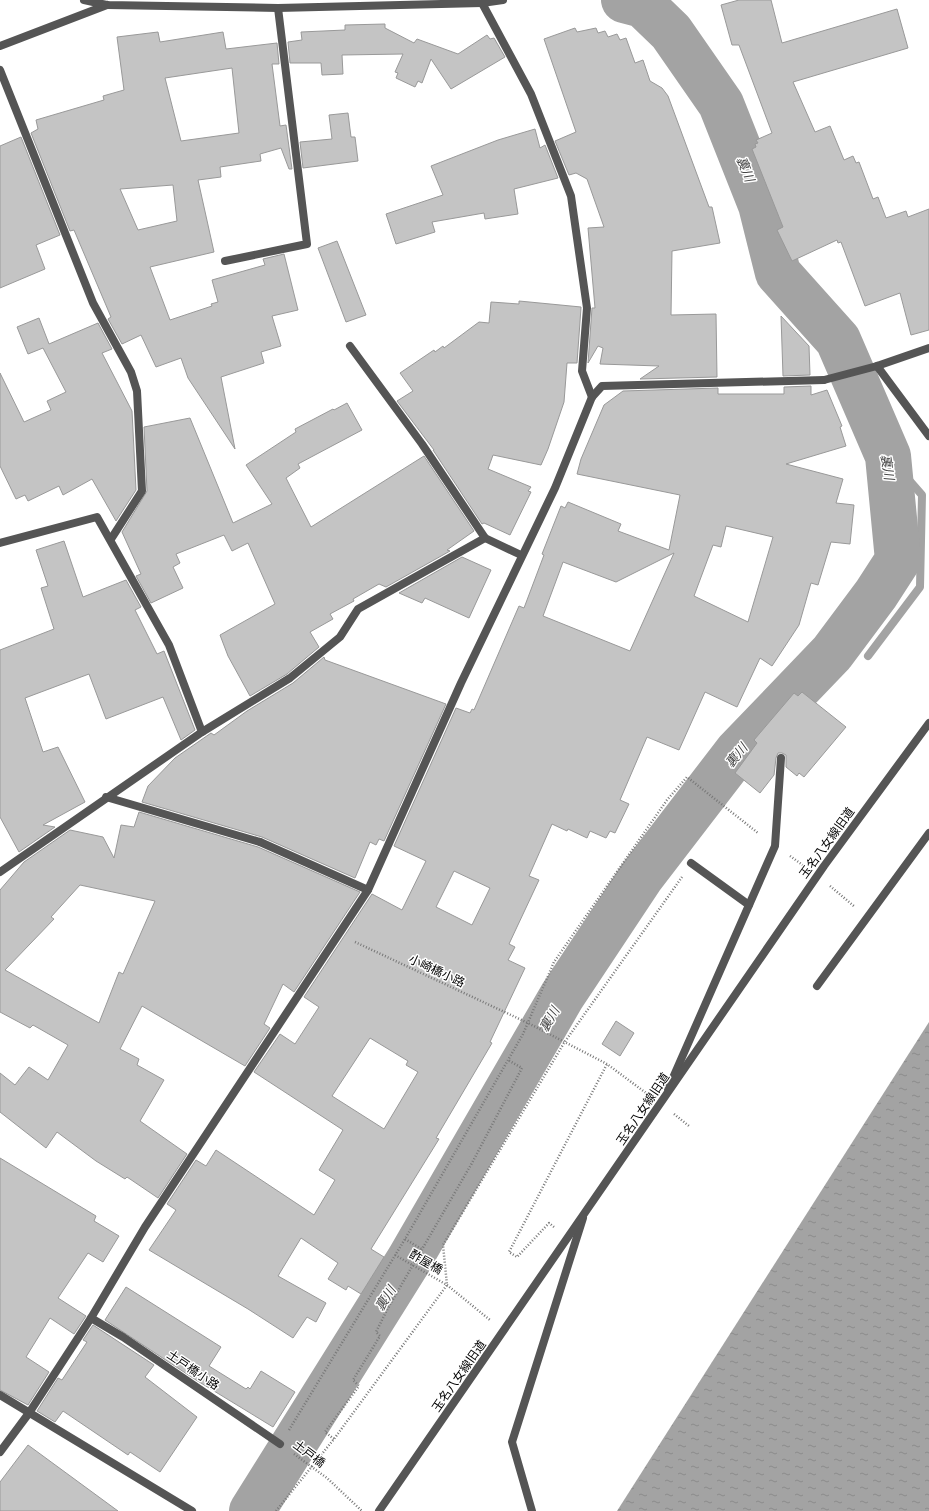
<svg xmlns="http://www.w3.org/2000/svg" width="929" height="1511" viewBox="0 0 929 1511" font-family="'Fira Sans','Noto Sans JP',sans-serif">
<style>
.water{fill:url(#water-ripples)}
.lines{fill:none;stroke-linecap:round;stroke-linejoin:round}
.stream{stroke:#a3a3a3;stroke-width:8}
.river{stroke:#a3a3a3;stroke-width:46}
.building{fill:#c4c4c4;stroke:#999;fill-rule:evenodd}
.path{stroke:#777;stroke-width:2.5;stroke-dasharray:1 2;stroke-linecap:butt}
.service{stroke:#555;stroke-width:8}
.minor{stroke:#555;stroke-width:8}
.tertiary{stroke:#555;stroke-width:8}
.labels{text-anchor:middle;stroke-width:3;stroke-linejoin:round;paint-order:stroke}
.street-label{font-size:12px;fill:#000;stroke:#fff}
.water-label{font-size:13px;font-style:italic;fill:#444;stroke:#fff}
</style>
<defs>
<pattern id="water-ripples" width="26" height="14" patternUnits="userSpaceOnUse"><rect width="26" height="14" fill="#a3a3a3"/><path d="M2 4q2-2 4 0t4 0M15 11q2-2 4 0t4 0" fill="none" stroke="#8b8b8b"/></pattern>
</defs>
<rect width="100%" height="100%" fill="#fff"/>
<!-- water -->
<path class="water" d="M 929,1022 L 929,1511 L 617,1511 Z"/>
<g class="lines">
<!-- stream -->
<path class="stream" d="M 868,656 L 920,587 L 922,495 L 888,456"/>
<!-- river -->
<path class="river" d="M 252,1511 L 409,1260 L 562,996 L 641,877 L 737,752 L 832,653 L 876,594 L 898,560 L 888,456 L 838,340 L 778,273 L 761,205 L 721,104 L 671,32 L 643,5 L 624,0"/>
</g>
<!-- building -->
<g class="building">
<path d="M 739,0 L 771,0 L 782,43 L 897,9 L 908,48 L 793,82 L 815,132 L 830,126 L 844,160 L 853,156 L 856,163 L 859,162 L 873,199 L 878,197 L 886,218 L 906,211 L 908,217 L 929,209 L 929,330 L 911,335 L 900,293 L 865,306 L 841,242 L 838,243 L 837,240 L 792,261 L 777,230 L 783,227 L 752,149 L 756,147 L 755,144 L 758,143 L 756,140 L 772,133 L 739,45 L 732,45 L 721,5 Z"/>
<path d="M 385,24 L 385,28 L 414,43 L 417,39 L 458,54 L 487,35 L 490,39 L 494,38 L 505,57 L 451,89 L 431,59 L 422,83 L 418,81 L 415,87 L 396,78 L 398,73 L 395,72 L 403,54 L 342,55 L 343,74 L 322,75 L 321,63 L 290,63 L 288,42 L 302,40 L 301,32 L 345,30 L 345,25 Z"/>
<path d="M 575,28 L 577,32 L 596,28 L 598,33 L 605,31 L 608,37 L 617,34 L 620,40 L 626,38 L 635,63 L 643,60 L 650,81 L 662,88 L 668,96 L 709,207 L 712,207 L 720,243 L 672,251 L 671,315 L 716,314 L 717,377 L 640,379 L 659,366 L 600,364 L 603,348 L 598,346 L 588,363 L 592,308 L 595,308 L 588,228 L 604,227 L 587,179 L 576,173 L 569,175 L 555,141 L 576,132 L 544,39 Z"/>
<path d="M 158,32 L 160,42 L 223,32 L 226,49 L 277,43 L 279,64 L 272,64 L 280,126 L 286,125 L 292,169 L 289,169 L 281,148 L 260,154 L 261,161 L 220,167 L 221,177 L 198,180 L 214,252 L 150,267 L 170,320 L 212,306 L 211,304 L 218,302 L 212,280 L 265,265 L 263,259 L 284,254 L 298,310 L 272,316 L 281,346 L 261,352 L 264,363 L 221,377 L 235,449 L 188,378 L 181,358 L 156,367 L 141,335 L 122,344 L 108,319 L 111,317 L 74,230 L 70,231 L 31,133 L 38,129 L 36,120 L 104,100 L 103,96 L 124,90 L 117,37 ZM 232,68 L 239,133 L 181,141 L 165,78 ZM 173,185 L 177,221 L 138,230 L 120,189 Z"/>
<path d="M 348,113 L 351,137 L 355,137 L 358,161 L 303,168 L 300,142 L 332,139 L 329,115 Z"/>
<path d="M 535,129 L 540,148 L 545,145 L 558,178 L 514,189 L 518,214 L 485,219 L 484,213 L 432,222 L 435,232 L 396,244 L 386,214 L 443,195 L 431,166 L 498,140 Z"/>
<path d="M 21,137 L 60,235 L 36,245 L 45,269 L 0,288 L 0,146 Z"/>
<path d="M 337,241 L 366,315 L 346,322 L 318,248 Z"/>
<path d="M 519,301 L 581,307 L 581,308 L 577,363 L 567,363 L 564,402 L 548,449 L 541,465 L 493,455 L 488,469 L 531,487 L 528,491 L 531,492 L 510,535 L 484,523 L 482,524 L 433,450 L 434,450 L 397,401 L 413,391 L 400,373 L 434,350 L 435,352 L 443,346 L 444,348 L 479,322 L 489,323 L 491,302 L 519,304 Z"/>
<path d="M 781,316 L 809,346 L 810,375 L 783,376 Z"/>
<path d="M 39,318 L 49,344 L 98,323 L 112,349 L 102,353 L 132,411 L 136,490 L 116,521 L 92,479 L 63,495 L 59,486 L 28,501 L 25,495 L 16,499 L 0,466 L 0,373 L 24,422 L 51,410 L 47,401 L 66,392 L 43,348 L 28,354 L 17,327 Z"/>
<path d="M 811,386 L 811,395 L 827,390 L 842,426 L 840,427 L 846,446 L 786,464 L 843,479 L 836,503 L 854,505 L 850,544 L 831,542 L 818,585 L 811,583 L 799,625 L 772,666 L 760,658 L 737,707 L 705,692 L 679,750 L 647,737 L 620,800 L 629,804 L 615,833 L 610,831 L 606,838 L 590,831 L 587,838 L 568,829 L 567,831 L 552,824 L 529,876 L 539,880 L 509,944 L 515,947 L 508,960 L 525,968 L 490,1042 L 492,1043 L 436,1138 L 439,1139 L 371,1249 L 384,1257 L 361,1294 L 348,1286 L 346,1290 L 328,1279 L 338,1263 L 301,1238 L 278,1276 L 326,1303 L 316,1322 L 307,1317 L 293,1338 L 248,1309 L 149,1250 L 176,1210 L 167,1204 L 196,1160 L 206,1166 L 216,1150 L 314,1215 L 335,1180 L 319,1170 L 343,1130 L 254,1072 L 280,1034 L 295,1044 L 319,1007 L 304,997 L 372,894 L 402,910 L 426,861 L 394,846 L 456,708 L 470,713 L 472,709 L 474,710 L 519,606 L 524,608 L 544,555 L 542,554 L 561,506 L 565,508 L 568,502 L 621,524 L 618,531 L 669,550 L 680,495 L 577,474 L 581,459 L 604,405 L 623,391 L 718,388 L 718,394 L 784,394 L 784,387 ZM 726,526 L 773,537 L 748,622 L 694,596 L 713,545 L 721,547 ZM 674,553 L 630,651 L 543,616 L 563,562 L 616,582 ZM 454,871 L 490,888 L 472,925 L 436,907 ZM 370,1038 L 408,1061 L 406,1065 L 418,1072 L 384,1129 L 332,1096 Z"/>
<path d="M 347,403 L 362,430 L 298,464 L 300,468 L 286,478 L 311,527 L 424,456 L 474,531 L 447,550 L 450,551 L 386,587 L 379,584 L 353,599 L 354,601 L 330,614 L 333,619 L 310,632 L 319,647 L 287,674 L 250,696 L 228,656 L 220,635 L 275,604 L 248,543 L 232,551 L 224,535 L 176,554 L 180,563 L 173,567 L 183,588 L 151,603 L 136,576 L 141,574 L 122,532 L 147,491 L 144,427 L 190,418 L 233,523 L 272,504 L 246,465 L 296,432 L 295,429 L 333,409 L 334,410 Z"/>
<path d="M 64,541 L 83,597 L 126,580 L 141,607 L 135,610 L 157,654 L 164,651 L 195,730 L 181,740 L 163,697 L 106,719 L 89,674 L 25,698 L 43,752 L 58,747 L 85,802 L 43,825 L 55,827 L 19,852 L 0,817 L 0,650 L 54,629 L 41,588 L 48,586 L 36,550 Z"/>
<path d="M 462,557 L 491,570 L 469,618 L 425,598 L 422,603 L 399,593 Z"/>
<path d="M 324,657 L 325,660 L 446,704 L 384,841 L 379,839 L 376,845 L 370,842 L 355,878 L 262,837 L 142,802 L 148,786 L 175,758 L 211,733 L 214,735 L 247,711 L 293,683 Z"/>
<path d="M 802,692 L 846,727 L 804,777 L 799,773 L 797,776 L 786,767 L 786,755 L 782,753 L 778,753 L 776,758 L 774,775 L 760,793 L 735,773 L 757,743 L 754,740 L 794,693 L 798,696 Z"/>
<path d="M 139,812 L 258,847 L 360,892 L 294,992 L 283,984 L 264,1024 L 270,1028 L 245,1066 L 142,1006 L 120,1049 L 139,1059 L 137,1065 L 164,1080 L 140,1121 L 187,1154 L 158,1198 L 127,1177 L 125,1179 L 96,1161 L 57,1132 L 46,1148 L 0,1112 L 0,1073 L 15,1085 L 29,1067 L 48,1080 L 68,1045 L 33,1025 L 30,1028 L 0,1012 L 0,890 L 24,862 L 70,830 L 103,837 L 114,858 L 121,825 L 134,827 ZM 80,885 L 155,901 L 123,974 L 119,972 L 99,1023 L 5,970 L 54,919 L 51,917 Z"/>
<path d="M 616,1021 L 634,1033 L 620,1056 L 602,1044 Z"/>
<path d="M 0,1158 L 96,1216 L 94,1221 L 119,1236 L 103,1262 L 88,1253 L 58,1298 L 86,1316 L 74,1334 L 50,1318 L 26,1357 L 49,1372 L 28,1405 L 0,1390 Z"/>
<path d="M 126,1287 L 221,1347 L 209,1366 L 246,1389 L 248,1387 L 250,1389 L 261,1371 L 295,1392 L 273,1427 L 196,1380 L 105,1320 Z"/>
<path d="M 93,1325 L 154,1365 L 145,1377 L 197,1417 L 160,1472 L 130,1452 L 128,1455 L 63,1411 L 55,1422 L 37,1411 L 58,1378 L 62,1380 L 87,1342 L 83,1340 Z"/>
<path d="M 28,1445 L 118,1511 L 0,1511 L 0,1482 Z"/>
</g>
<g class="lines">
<!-- path -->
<g class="path">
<path d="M 790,856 L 804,866"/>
<path d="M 830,886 L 855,907"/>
<path d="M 355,942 L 528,1023 L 607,1064 L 646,1093"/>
<path d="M 674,1114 L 689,1126"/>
<path d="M 554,1227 L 549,1223 L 517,1257 L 509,1252 L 607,1064"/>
<path d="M 405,1239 L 423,1250"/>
<path d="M 395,1255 L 447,1285 L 490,1320"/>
<path d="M 289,1430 L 405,1239 L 523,1034 L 554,962 L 667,800 L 687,777 L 758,833"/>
<path d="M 334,1439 L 325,1432 L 359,1386 L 353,1380 L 380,1336 L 376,1332 L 388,1308 L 472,1163 L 522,1068 L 508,1060"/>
<path d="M 294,1454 L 327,1478 L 362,1511"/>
<path d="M 276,1511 L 334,1439 L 447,1285 L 443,1245 L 564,1043 L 682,877"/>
</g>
<!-- service -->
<g class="service">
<path d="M 260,842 L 368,890"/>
<path d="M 691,863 L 749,905"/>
<path d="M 817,986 L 929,833"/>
<path d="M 668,1089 L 775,846 L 781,758"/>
<path d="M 532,1511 L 512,1442 L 583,1218"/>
</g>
<!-- minor -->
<g class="minor">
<path d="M 482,3 L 531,94 L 571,196 L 587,308 L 582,371 L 592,397"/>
<path d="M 0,46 L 107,5"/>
<path d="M 0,70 L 93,303 L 131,372 L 137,391 L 142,491 L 111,539"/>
<path d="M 225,261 L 307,244 L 278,8"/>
<path d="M 350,346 L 422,444 L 485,538 L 521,555"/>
<path d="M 877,366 L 929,436"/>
<path d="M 0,543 L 97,517 L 169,645 L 202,732"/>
<path d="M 106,797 L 260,842"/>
<path d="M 0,872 L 202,732 L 290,678 L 340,637 L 358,609 L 485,538"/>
<path d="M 91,1318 L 123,1337 L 280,1444"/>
<path d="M 0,1395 L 192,1511"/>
<path d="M 0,1452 L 29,1413 L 91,1318 L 145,1227 L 368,890 L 461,683 L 555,488 L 592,397 L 602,386 L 824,380"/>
<path d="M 379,1511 L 824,866 L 929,723"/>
</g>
<!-- tertiary -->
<g class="tertiary">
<path d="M 84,0 L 107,5 L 278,8 L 482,3 L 503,0"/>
<path d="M 824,380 L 877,366 L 929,348"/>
</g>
</g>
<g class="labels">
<!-- street labels -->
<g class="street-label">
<text transform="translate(827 843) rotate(-54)" y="4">玉名八女線旧道</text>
<text transform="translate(437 971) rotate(25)" y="4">小崎橋小路</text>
<text transform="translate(643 1109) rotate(-56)" y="4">玉名八女線旧道</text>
<text transform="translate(426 1262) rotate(30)" y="4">酢屋橋</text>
<text transform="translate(193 1370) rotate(34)" y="4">土戸橋小路</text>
<text transform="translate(459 1376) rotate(-55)" y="4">玉名八女線旧道</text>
<text transform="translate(309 1454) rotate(37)" y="4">土戸橋</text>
</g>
<!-- water labels -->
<g class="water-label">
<text transform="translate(746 169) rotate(68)" y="5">裏川</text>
<text transform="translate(888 467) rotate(81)" y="5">裏川</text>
<text transform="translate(736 755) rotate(-50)" y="5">裏川</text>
<text transform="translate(549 1019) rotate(-60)" y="5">裏川</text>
<text transform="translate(385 1298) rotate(-58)" y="5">裏川</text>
</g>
</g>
</svg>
